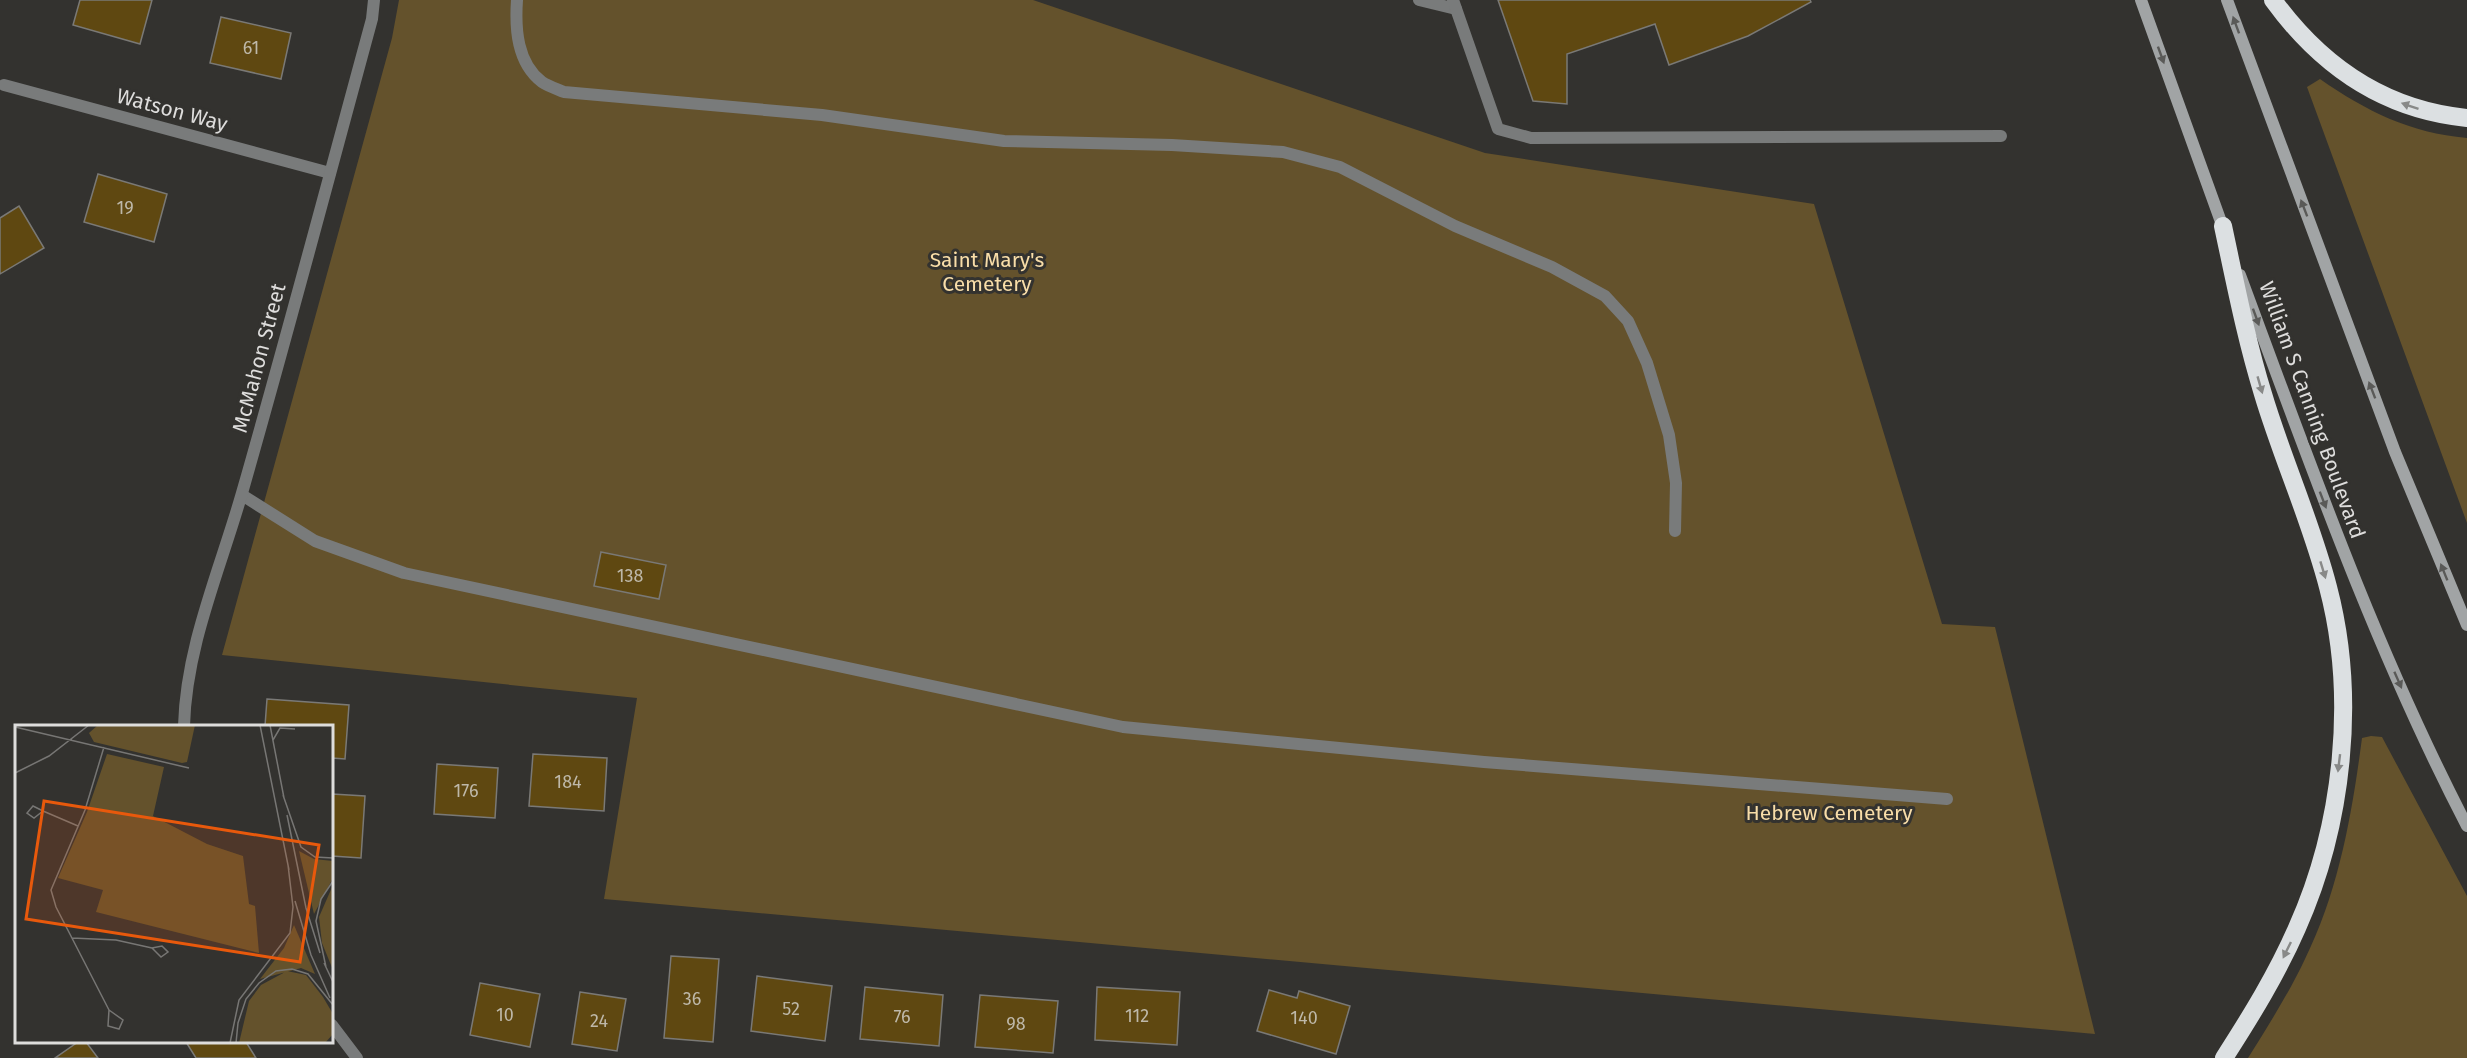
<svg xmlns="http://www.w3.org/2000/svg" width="2467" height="1058" viewBox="0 0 2467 1058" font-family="'Fira Sans',sans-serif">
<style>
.green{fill:#64522c}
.building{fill:#5f4811;stroke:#7a7976;stroke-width:1.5}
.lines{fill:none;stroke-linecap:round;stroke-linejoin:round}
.lane{stroke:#797b7b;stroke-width:12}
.street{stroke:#797b7b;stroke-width:12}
.secondary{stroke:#a1a4a5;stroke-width:12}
.highway{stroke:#dce0e2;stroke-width:18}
.oneway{fill:#5a5a58}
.oneway2{fill:#888988}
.labels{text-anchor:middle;stroke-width:6;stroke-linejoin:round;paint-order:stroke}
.number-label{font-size:18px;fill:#beb8a9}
.street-label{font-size:21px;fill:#dedddc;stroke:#33322f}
.park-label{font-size:21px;fill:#f8dda8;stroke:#33322f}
.inset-road{fill:none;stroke:#777674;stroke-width:1.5}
.view{fill:#e8590c;fill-opacity:0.15;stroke:#e8590c;stroke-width:3}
.inset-edge{fill:none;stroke:#dedddc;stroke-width:3}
</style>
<rect width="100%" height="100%" fill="#33322f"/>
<!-- green -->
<g class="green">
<path d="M 399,0 L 1033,0 L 1485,153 L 1814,204 L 1942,624 L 1995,627 L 2095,1034 L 604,899 L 637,698 L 222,655 L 392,38 Z"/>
<path d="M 2320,79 C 2366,111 2410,133 2467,138 L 2467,523 L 2307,87 Z"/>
<path d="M 2371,736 L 2382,737 L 2467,896 L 2467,1058 L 2248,1058 C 2268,1026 2289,993 2305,959 C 2339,890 2352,814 2362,738 Z"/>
</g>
<!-- building -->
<g class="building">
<path d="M 80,0 L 152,0 L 140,44 L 73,25 Z"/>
<path d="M 1498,0 L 1810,0 L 1811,2 L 1748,36 L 1669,65 L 1655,24 L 1567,54 L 1567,104 L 1533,101 Z"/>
<path d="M 221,17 L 291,33 L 281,79 L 210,63 Z"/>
<path d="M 98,174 L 167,194 L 154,242 L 84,222 Z"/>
<path d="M 19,206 L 44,248 L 0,274 L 0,218 Z"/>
<path d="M 601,552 L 666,565 L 659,599 L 594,586 Z"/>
<path d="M 267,699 L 349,705 L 345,759 L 332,758 L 332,726 L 265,726 Z"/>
<path d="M 533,754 L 607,758 L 604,811 L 529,806 Z"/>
<path d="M 437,764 L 498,768 L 495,818 L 434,814 Z"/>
<path d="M 332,794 L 365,796 L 361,858 L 332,856 Z"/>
<path d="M 671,956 L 719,959 L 713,1042 L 664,1038 Z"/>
<path d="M 757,976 L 832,986 L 825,1041 L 751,1031 Z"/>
<path d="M 480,983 L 540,994 L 530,1047 L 470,1035 Z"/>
<path d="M 865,987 L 943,995 L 939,1046 L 860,1039 Z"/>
<path d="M 1097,987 L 1180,992 L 1177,1045 L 1095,1040 Z"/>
<path d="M 1269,990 L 1297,998 L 1299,991 L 1350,1006 L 1336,1054 L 1257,1031 Z"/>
<path d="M 580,992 L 626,999 L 617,1051 L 572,1044 Z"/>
<path d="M 980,995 L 1058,1001 L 1053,1053 L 975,1047 Z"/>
<path d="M 78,1042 L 86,1042 L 98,1058 L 55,1058 Z"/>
<path d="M 186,1042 L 246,1042 L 256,1058 L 196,1058 Z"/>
</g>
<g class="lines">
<!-- lane -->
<g class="lane">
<path d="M 517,0 C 515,29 517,63 542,82 C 548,86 557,89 564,92 L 822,115 L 1004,141 L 1172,145 L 1283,152 L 1340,167 L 1455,226 L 1552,267 L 1605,296 L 1628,321 L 1647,363 L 1669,435 L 1676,483 L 1675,531"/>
<path d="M 1419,0 L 1456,9"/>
<path d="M 1453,0 L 1498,129 L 1531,138 L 2001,136"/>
<path d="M 242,495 L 315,541 L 404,573 L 1123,727 L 1484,762 L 1947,799"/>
</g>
<!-- street -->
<g class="street">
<path d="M 4,85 L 330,173"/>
<path d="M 184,726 C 186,646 220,570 242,493 C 287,336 329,177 372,19 L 374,0"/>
<path d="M 332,1025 L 357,1058"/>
</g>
<!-- secondary -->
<g class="secondary">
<path d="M 2141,0 L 2225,233"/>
<path d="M 2227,0 L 2395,452 L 2467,625"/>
<path d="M 2240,275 C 2309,461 2375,649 2467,826"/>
</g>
<!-- highway -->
<g class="highway">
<path d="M 2273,0 C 2321,66 2384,110 2467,118"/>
<path d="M 2223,226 C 2235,282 2246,339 2263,394 C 2282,458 2311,521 2328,587 C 2357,697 2343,825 2297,928 C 2277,974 2251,1016 2224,1058"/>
</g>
</g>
<!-- one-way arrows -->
<defs><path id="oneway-solid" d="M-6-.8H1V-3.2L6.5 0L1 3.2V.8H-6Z" transform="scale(1.5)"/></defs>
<g class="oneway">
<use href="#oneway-solid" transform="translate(2236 25) rotate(-110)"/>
<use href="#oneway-solid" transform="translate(2161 55) rotate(70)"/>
<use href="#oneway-solid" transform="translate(2304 208) rotate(-111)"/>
<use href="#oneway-solid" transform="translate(2256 317) rotate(70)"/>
<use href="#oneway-solid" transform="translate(2372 390) rotate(-111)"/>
<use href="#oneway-solid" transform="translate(2323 500) rotate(69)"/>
<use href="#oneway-solid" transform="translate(2444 572) rotate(-112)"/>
<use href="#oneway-solid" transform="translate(2398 680) rotate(66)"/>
</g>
<g class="oneway2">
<use href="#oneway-solid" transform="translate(2410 106) rotate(-161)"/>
<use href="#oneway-solid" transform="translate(2260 385) rotate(74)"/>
<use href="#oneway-solid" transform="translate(2323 570) rotate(73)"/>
<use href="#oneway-solid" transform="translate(2339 763) rotate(97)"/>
<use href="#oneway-solid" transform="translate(2287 950) rotate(116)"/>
</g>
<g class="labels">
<!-- number labels -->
<g class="number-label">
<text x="251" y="54">61</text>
<text x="125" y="214">19</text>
<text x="630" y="582">138</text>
<text x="568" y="788">184</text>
<text x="466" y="797">176</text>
<text x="692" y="1005">36</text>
<text x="791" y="1015">52</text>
<text x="505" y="1021">10</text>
<text x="1137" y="1022">112</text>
<text x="902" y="1023">76</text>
<text x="1304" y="1024">140</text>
<text x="599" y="1027">24</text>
<text x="1016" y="1030">98</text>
</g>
<!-- street labels -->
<g class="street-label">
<text transform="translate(172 110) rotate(15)" y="7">Watson Way</text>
<text transform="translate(259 358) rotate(-75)" y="7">McMahon Street</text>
<text transform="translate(2312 410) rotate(70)" y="7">William S Canning Boulevard</text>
</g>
<!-- park labels -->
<g class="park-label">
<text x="987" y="267">Saint Mary's<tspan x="987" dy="24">Cemetery</tspan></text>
<text x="1829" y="820">Hebrew Cemetery</text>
</g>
</g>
<!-- overview -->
<g transform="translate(15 725)">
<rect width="318" height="318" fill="#33322f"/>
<path d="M 83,0 L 180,0 L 172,37 L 167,38 L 79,17 L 74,8 ZM 92,29 L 149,42 L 138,91 L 192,119 L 228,131 L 234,179 L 240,181 L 244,228 L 81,187 L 88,165 L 43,153 L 72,87 ZM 284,126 L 299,134 L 318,136 L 318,153 L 299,189 ZM 318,160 L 318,245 L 307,218 L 304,192 ZM 279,200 L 300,249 L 286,243 L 245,254 L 269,223 ZM 272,246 L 291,250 L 308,272 L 318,289 L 318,309 L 310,318 L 224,318 L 234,276 L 246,260 Z" fill="#64522c"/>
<path class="inset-road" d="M 245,0 L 274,145M 255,0 L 269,73M 0,2 L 174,43M 258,15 L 265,3 L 280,4M 89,22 L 70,85 L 36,165 L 41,182 L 94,285M 0,48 L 34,31 L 74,0M 268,70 L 286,122 L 300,132 L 318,133M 18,81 L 28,86 L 19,93 L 12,88 ZM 28,86 L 63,101M 272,90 L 291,183 L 305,228M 280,176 L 296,230 L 315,273M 57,213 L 101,215 L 137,223M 147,221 L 153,227 L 146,232 L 137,223 ZM 309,238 L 318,257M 311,242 L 301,196 L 306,174 L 318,156M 94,285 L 108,295 L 104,304 L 93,301 ZM 215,318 L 224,275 L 275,208 L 278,182 L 273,140M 221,318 L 223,298 L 231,274 L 244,258 L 261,246 L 277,244 L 293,249 L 318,280"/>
<path class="view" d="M 29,76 L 304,120 L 285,237 L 11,194 Z"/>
<rect width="318" height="318" class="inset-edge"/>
</g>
</svg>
